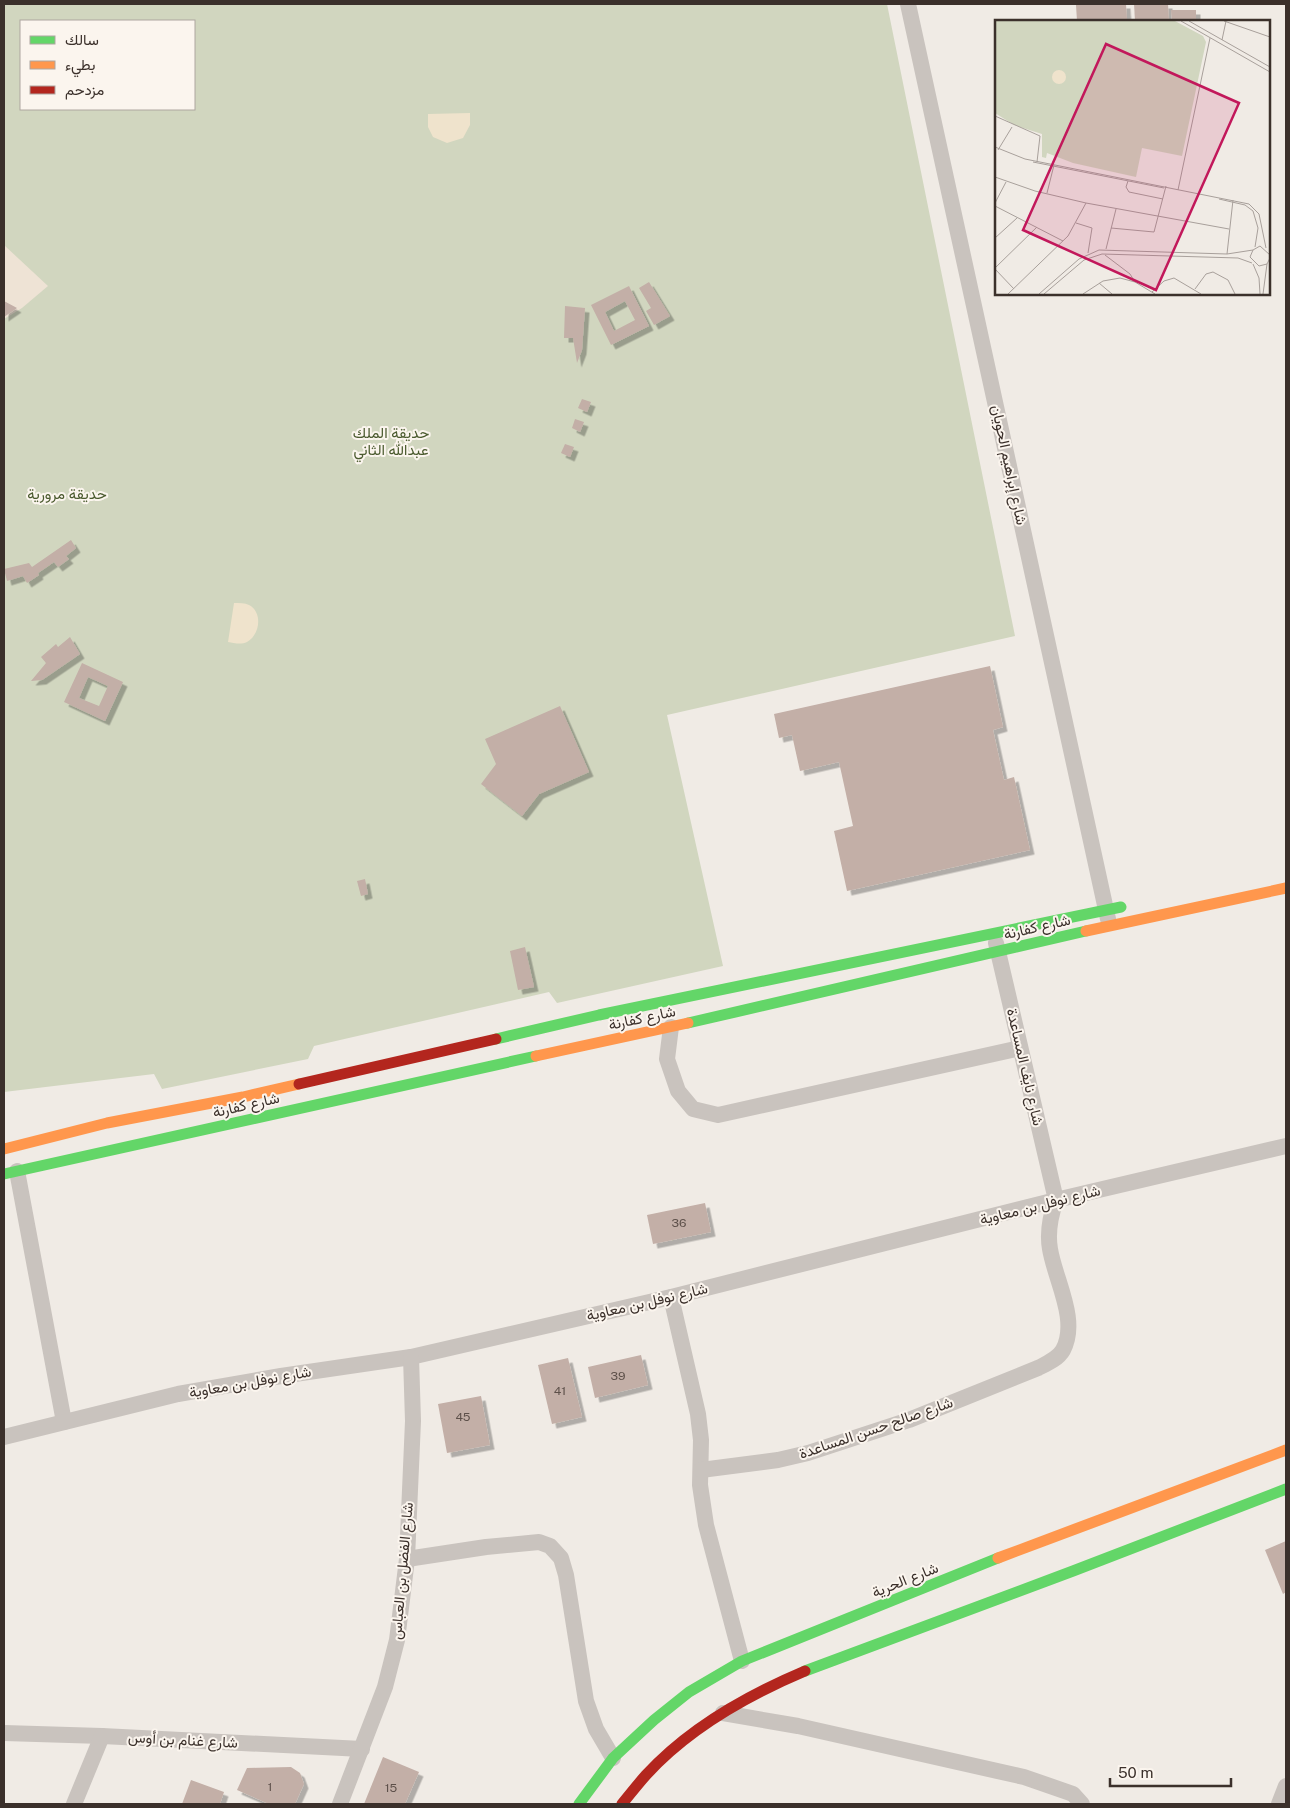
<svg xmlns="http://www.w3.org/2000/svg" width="1290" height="1808" viewBox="0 0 1290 1808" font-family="'Public Sans',Vazirmatn,sans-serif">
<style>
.green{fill:#d1d6bf;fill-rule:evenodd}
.sand{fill:#efe3cc}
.plaza{fill:#eee3d5}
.building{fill:#c3afa7;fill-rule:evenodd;filter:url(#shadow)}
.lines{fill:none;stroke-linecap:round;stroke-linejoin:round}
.street{stroke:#c9c3be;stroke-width:16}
.fast{stroke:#63d668;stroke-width:11}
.slow{stroke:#ff974d;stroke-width:11}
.jam{stroke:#b3261e;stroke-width:11}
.labels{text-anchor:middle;stroke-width:4;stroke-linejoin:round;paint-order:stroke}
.number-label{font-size:12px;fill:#5d504a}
.park-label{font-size:15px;fill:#4a5a2e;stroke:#fbf5ee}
.street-label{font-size:15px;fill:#3b302b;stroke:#fbf5ee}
.inset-road{fill:none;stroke:#a8a09b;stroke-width:1}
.view{fill:#c2185b;fill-opacity:0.15;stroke:#c2185b;stroke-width:2.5}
.inset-edge{fill:none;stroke:#3b302b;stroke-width:2.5}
</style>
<defs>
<filter id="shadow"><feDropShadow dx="4.5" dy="4.5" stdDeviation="0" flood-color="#0004"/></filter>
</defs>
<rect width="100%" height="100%" fill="#f0ebe5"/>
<!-- green -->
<path class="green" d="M 4,4 L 887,4 L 1015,636 L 667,715 L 723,966 L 557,1003 L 549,992 L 314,1046 L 308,1059 L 162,1089 L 154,1074 L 4,1092 ZM 21,21 L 194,21 L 194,109 L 21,109 Z"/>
<!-- sand -->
<g class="sand">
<path d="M 470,113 L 470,125 L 463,138 L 447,143 L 433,137 L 428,127 L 428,114 Z"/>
<path d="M 234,603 C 239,603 245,603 249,605 C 263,612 260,635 247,642 C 241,645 234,643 228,642 Z"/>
</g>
<!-- plaza -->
<path class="plaza" d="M 4,245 L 48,286 L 22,308 L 4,319 Z"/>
<!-- building -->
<g class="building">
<path d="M 1095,4 L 1126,4 L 1127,19 L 1077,21 L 1076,5 Z"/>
<path d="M 1134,4 L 1168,4 L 1169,21 L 1135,21 Z"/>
<path d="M 1171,10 L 1196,10 L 1196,21 L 1172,21 Z"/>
<path d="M 649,282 L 670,316 L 654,325 L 646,311 L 651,308 L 639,288 Z"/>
<path d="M 629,286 L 649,326 L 611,345 L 591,305 ZM 625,301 L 635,320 L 614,331 L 605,312 Z"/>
<path d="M 4,301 L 17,308 L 4,317 Z"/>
<path d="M 565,306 L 585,308 L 582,350 L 577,363 L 573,338 L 564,338 Z"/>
<path d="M 582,399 L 591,402 L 587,412 L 578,408 Z"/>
<path d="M 575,419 L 584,422 L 580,432 L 572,428 Z"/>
<path d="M 565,444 L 574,447 L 570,457 L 561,453 Z"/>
<path d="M 71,540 L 76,548 L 66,556 L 69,559 L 58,567 L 54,562 L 38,573 L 39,575 L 27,583 L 23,576 L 7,581 L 4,569 L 29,563 L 32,567 Z"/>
<path d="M 70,637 L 80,654 L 42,680 L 31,681 L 46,663 L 41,657 L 56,644 L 58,647 Z"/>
<path d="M 82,663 L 123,682 L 105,721 L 64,702 ZM 88,677 L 108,686 L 99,706 L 79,698 Z"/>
<path d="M 990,666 L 1003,727 L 993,730 L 1004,780 L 1014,777 L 1030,850 L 847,891 L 834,831 L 853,826 L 839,762 L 800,771 L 792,735 L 779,738 L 774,714 Z"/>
<path d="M 560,706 L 589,772 L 539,794 L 522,816 L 481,784 L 496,764 L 485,739 Z"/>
<path d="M 365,879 L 368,894 L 361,896 L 357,881 Z"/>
<path d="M 525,947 L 534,987 L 518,990 L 510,951 Z"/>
<path d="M 705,1203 L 711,1232 L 653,1244 L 647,1215 Z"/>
<path d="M 641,1355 L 648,1385 L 595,1398 L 588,1367 Z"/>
<path d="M 568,1358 L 582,1417 L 552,1424 L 538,1365 Z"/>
<path d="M 481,1396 L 490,1445 L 447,1453 L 438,1404 Z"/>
<path d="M 1286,1541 L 1286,1592 L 1283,1594 L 1265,1550 Z"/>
<path d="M 383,1757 L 419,1772 L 405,1804 L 364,1804 Z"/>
<path d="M 291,1767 L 300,1773 L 304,1784 L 295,1804 L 269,1804 L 237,1790 L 247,1768 Z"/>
<path d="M 191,1780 L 224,1792 L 220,1804 L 182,1804 Z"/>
</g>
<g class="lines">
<!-- street -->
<g class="street">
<path d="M 908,4 L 1108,919"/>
<path d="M 671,1027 L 667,1059 L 678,1091 L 693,1109 L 718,1115 L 1020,1048"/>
<path d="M 17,1171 L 64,1422"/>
<path d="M 671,1297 L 698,1414 L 701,1440 L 700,1485 L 706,1525 L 742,1661"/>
<path d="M 4,1437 L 178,1394 L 281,1376 L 411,1357 L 671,1297 L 1056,1200 L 1286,1146"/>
<path d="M 701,1470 L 778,1460 L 808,1453 L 909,1420 L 1038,1368 C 1046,1364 1058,1359 1063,1350 C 1079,1320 1055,1280 1050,1249 C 1047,1232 1050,1217 1056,1200 L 996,943"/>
<path d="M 407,1559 L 486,1547 L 539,1542 L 550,1546 L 561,1558 L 566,1575 L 586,1701 L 596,1729 L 613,1758"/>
<path d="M 723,1713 L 798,1726 L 1024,1777 L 1073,1794 L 1082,1804"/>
<path d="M 4,1733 L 102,1736 L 362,1749"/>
<path d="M 74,1804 L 102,1736"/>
<path d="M 340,1804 L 385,1687 L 397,1640 L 407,1559 L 413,1421 L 411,1357"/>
<path d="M 1279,1804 L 1286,1786"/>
</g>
<!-- fast -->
<g class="fast">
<path d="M 688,1023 L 1086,931"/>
<path d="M 496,1039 L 599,1015 L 1121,907"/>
<path d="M 4,1174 L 536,1056"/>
<path d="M 805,1671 L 1073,1571 L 1286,1489"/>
<path d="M 579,1804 L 613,1758 L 654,1720 L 689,1692 L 742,1661 L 998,1558"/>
</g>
<!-- slow -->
<g class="slow">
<path d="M 1086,931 L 1286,888"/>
<path d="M 536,1056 L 688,1023"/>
<path d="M 4,1149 L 107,1123 L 243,1097 L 299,1084"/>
<path d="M 998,1558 L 1286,1450"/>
</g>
<!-- jam -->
<g class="jam">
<path d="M 299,1084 L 496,1039"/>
<path d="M 622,1804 C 630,1794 638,1784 646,1775 C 689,1728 748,1695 805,1671"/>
</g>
</g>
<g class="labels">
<!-- number labels -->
<g class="number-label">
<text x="679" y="1227">36</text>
<text x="618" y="1380">39</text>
<text x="560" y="1395">41</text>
<text x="463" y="1421">45</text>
<text x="270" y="1791">1</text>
<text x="391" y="1792">15</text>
</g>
<!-- park labels -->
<g class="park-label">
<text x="391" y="438">حديقة الملك<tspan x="391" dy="17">عبدالله الثاني</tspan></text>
<text x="67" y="499">حديقة مرورية</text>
</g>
<!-- street labels -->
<g class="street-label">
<text transform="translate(1009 465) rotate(78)" y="5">شارع إبراهيم الحويان</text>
<text transform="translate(1037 927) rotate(-13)" y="5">شارع كفارنة</text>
<text transform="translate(642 1018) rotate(-12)" y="5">شارع كفارنة</text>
<text transform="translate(1025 1067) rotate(77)" y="5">شارع نايف المساعدة</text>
<text transform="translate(246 1105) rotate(-13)" y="5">شارع كفارنة</text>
<text transform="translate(1040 1205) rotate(-14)" y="5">شارع نوفل بن معاوية</text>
<text transform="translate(647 1302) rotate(-13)" y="5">شارع نوفل بن معاوية</text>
<text transform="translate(250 1382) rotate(-10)" y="5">شارع نوفل بن معاوية</text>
<text transform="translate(876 1428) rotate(-19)" y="5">شارع صالح حسن المساعدة</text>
<text transform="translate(402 1571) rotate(-85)" y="5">شارع الفضل بن العباس</text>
<text transform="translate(905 1580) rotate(-22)" y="5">شارع الحرية</text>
<text transform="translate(183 1740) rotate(3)" y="5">شارع غنام بن أوس</text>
</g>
</g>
<!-- overview -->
<g transform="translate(995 20)">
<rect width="275" height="275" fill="#f0ebe5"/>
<path d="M 0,1 L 180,1 L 208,16 L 211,22 L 187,136 L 147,128 L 141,157 L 78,143 L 52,133 L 51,138 L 47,137 L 47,114 L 19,105 L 0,93 Z" fill="#d1d6bf"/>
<path d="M57 57a7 7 0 1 1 14 0a7 7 0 1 1-14 0Z" fill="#efe3cc"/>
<path class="inset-road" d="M 186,1 L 275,52M 194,1 L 275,47M 229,1 L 275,17M 227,20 L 231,1M 0,96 L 45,116 L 42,142M 0,127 L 30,139 L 254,184 L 264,194 L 271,228M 3,130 L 17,107M 38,142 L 169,168M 0,157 L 40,171 L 91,183 L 234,209M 133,161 L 131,167 L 134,172 L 168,179M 183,170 L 215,18M 52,173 L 59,145M 224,179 L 250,185 L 258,191 L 263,208 L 260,227M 0,183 L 11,162M 0,186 L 68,221M 81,203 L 97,208 L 93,233M 116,208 L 159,212 L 171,166M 0,218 L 22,198M 111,229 L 121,189M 232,234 L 238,180M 110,235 L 135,254 L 140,262M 275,235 L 265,226 L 258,230 L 255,237 L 264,246 L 272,244 L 275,238M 258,244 L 264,258 L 265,274M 0,248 L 42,207M 0,249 L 19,269M 104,263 L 117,274M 200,269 L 211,254 L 218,252 L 233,260 L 240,274M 157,272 L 169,261 L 179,258 L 206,274M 13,274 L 73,216 L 91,183M 44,274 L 84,239 L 104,230 L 232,234 L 258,230M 49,274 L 89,240 L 107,234 L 243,238 L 257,243M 88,274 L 108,261 L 125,258 L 140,262 L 160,274M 268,274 L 272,244"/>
<path class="view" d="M 111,24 L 244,83 L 161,270 L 28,210 Z"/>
<rect width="275" height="275" class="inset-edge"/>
</g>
<!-- border -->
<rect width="1290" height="1808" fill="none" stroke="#3b302b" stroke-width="10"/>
<!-- legend -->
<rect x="20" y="20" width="175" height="90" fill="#fbf5ee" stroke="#aea6a0"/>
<rect x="30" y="36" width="25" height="8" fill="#63d668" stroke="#aea6a0"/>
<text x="65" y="45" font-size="15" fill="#3b302b">سالك</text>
<rect x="30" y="61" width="25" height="8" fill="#ff974d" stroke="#aea6a0"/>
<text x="65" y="70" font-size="15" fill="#3b302b">بطيء</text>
<rect x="30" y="86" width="25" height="8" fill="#b3261e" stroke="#aea6a0"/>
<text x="65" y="95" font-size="15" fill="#3b302b">مزدحم</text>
<!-- scale -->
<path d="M1110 1778v8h121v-8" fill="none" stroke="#3b302b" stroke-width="2.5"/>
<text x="1118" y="1778" font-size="15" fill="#3b302b" stroke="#fbf5ee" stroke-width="4" paint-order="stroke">50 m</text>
</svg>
